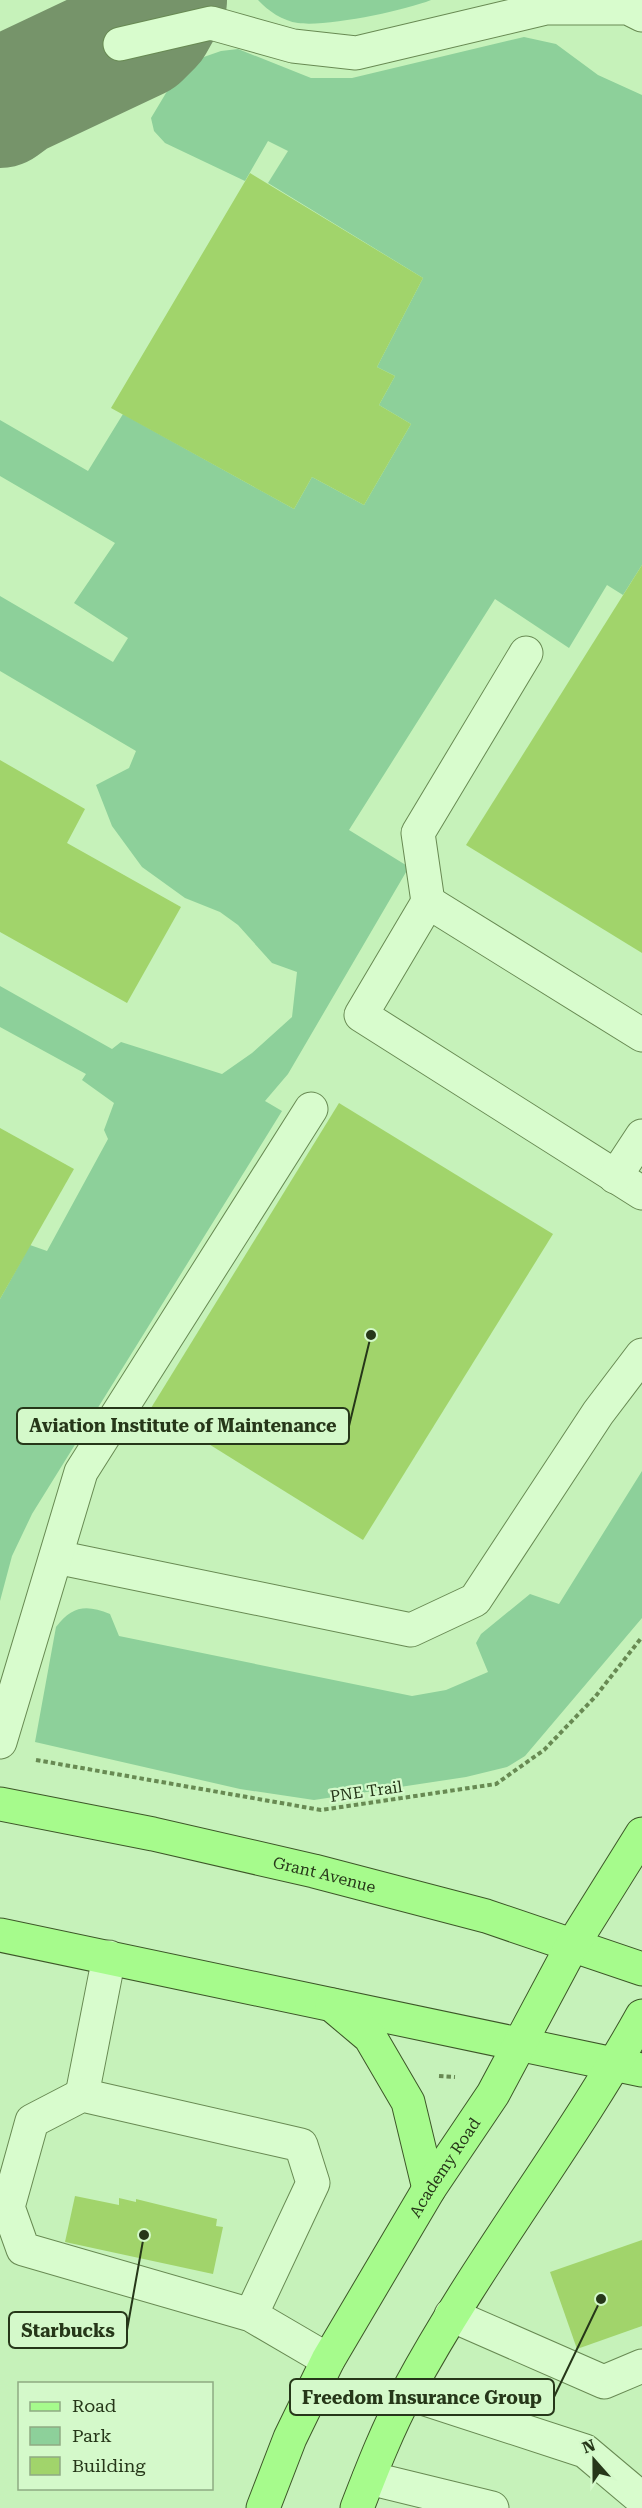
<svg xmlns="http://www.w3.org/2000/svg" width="642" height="2508" viewBox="0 0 642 2508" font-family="'Roboto Serif',serif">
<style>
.green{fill:#8dd09a}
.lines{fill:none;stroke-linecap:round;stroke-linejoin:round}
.taxiway{stroke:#76946a;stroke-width:126}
.building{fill:#a1d46b}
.minor-casing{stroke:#688a53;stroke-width:35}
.major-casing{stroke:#3d5728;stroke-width:35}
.path{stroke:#688a53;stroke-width:4;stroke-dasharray:4.5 3;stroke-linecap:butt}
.minor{stroke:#d8fccd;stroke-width:33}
.major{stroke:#a6fb8c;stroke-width:33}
.labels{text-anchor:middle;stroke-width:4.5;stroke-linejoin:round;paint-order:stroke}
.street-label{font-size:16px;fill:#263719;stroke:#d4f9ca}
.leader{fill:none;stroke:#263719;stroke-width:2}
.callout-dot{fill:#263719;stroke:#d4f9ca;stroke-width:2}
.callout{fill:#d4f9ca;stroke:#263719;stroke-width:2}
.callout-label{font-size:18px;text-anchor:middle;font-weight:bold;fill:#263719}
</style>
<rect width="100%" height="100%" fill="#c6f2ba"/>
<!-- green -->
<g class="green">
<path d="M 258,0 L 431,0 C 403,11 327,27 298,23 C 283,21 268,11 258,0 Z"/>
<path d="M 524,37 L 556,44 L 598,75 L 642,95 L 642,565 L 623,595 L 607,585 L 569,648 L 495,599 L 349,830 L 409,867 L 288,1074 L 265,1101 L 282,1111 L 32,1514 L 12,1556 L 0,1601 L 0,1299 L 30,1245 L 47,1251 L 108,1139 L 104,1130 L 114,1103 L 82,1080 L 86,1074 L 0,1027 L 0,986 L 112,1049 L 121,1042 L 222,1074 L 252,1053 L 292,1017 L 297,972 L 272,963 L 238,925 L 220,912 L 185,898 L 142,867 L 112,826 L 96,785 L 129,768 L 136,751 L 0,671 L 0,596 L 113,662 L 128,638 L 74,603 L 115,543 L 0,476 L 0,420 L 88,471 L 123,414 L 294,509 L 312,477 L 364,505 L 411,424 L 379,405 L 395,376 L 377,367 L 423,278 L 268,183 L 288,151 L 268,141 L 245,181 L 165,143 L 154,131 L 151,118 L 187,58 L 198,59 L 221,51 L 238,49 L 311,78 L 352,78 Z"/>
<path d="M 642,1471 L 642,1618 L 525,1756 L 507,1767 L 466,1777 L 314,1800 L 240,1789 L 35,1742 L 56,1627 C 72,1606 86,1604 110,1614 L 119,1636 L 412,1696 L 446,1690 L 488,1672 L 476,1643 L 481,1634 L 530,1594 L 559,1604 Z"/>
</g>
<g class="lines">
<!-- taxiway -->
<path class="taxiway" d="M 0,105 L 15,94 L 138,36 L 151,23 L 164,0"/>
</g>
<!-- building -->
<g class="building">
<path d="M 250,173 L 423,278 L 377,367 L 395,376 L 379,405 L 411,424 L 364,505 L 312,477 L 294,509 L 111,408 Z"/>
<path d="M 642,565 L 642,953 L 466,845 Z"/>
<path d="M 0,760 L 85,809 L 67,843 L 181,907 L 127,1003 L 0,932 Z"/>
<path d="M 339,1103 L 553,1234 L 363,1540 L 151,1408 Z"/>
<path d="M 0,1128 L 74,1169 L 0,1299 Z"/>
<path d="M 75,2196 L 119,2205 L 119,2198 L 136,2202 L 136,2199 L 217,2219 L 216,2226 L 223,2227 L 213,2274 L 65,2242 Z"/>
<path d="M 642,2240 L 642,2326 L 577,2349 L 550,2272 Z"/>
</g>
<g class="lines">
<!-- minor casing -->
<g class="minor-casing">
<g id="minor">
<path d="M 120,44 L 211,23 L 293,46 L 356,53 L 546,8 L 628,8 L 642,15"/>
<path d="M 428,902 L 418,833 L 526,653"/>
<path d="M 642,1035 L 428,902 L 361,1015 L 642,1193"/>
<path d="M 615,1177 L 642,1136"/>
<path d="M 56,1557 L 411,1630 L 475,1600 L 598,1413 L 642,1355"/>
<path d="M 0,1742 L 81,1472 L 311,1109"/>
<path d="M 82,2095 L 109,1957"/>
<path d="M 251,2315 L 23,2249 L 8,2207 L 32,2121 L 82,2095 L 301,2145 L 313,2183 L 251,2315 L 328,2360"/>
<path d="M 451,2315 L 604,2382 L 642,2366"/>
<path d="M 407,2393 L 585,2451 L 642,2499"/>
<path d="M 369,2478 L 492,2508"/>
</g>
</g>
<!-- major casing -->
<g class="major-casing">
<g id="major">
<path id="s1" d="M 0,1804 L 153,1834 L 314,1871 L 486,1916 L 642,1969"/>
<path d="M 0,1935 L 642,2070"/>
<path d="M 332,2005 L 370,2037 L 408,2102 L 429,2189"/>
<path id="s2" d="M 263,2508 L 290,2438 L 328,2360 L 429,2189 L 493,2094 L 572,1946 L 642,1834"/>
<path d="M 357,2508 C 372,2469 388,2428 408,2391 C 478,2261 570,2145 642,2016"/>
</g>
</g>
<!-- path -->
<g class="path">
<path d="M 36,1760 L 321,1810 L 496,1784 L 544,1750 L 595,1697 L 642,1637"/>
<path d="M 439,2076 L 455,2077"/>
</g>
<!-- minor -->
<use href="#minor" class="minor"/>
<!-- major -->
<use href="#major" class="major"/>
</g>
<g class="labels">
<!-- street labels -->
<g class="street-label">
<text transform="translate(366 1791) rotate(-8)" y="6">PNE Trail</text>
<text dy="6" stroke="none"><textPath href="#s1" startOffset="332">Grant Avenue</textPath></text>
<text dy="6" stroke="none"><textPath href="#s2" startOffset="387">Academy Road</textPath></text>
</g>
</g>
<!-- callouts -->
<path class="leader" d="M371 1335L349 1426M144 2235L127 2330M601 2299L554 2397"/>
<g class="callout-dot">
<circle cx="371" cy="1335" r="6"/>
<circle cx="144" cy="2235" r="6"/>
<circle cx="601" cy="2299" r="6"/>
</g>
<g class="callout">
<rect x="17" y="1408" width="332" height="36" rx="6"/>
<rect x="9" y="2312" width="118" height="36" rx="6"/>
<rect x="290" y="2379" width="264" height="36" rx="6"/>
</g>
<g class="callout-label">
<text x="183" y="1432">Aviation Institute of Maintenance</text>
<text x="68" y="2337">Starbucks</text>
<text x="422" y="2404">Freedom Insurance Group</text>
</g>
<!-- legend -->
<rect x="18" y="2382" width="195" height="108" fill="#d4f9ca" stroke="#8eab83" stroke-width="1.5"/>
<rect x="30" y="2402" width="30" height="9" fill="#a6fb8c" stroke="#8eab83" stroke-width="1.5"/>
<text x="72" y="2412" font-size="18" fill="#263719">Road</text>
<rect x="30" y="2427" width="30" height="18" fill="#8dd09a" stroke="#8eab83" stroke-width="1.5"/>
<text x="72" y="2442" font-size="18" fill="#263719">Park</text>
<rect x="30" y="2457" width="30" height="18" fill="#a1d46b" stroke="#8eab83" stroke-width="1.5"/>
<text x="72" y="2472" font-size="18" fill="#263719">Building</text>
<!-- north arrow -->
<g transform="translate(594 2460) rotate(339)" stroke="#d4f9ca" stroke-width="4.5" paint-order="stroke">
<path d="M0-4.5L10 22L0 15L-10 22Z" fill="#263719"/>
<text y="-9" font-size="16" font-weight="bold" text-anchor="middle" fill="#263719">N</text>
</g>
</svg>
